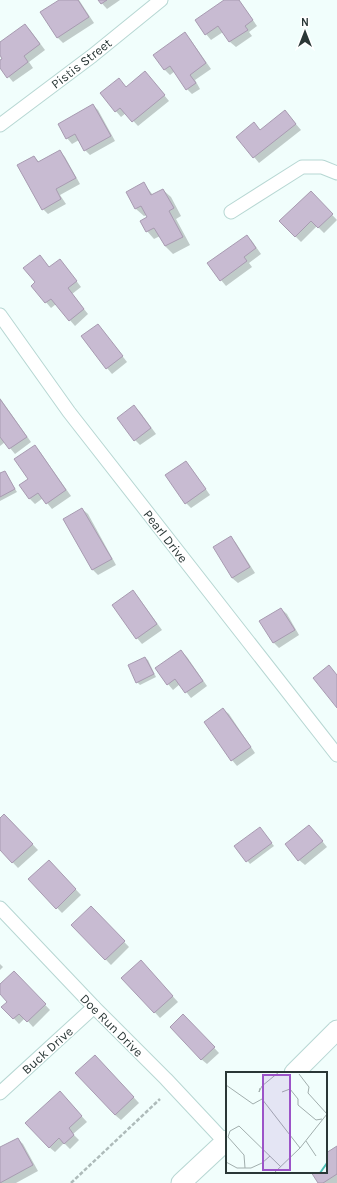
<svg xmlns="http://www.w3.org/2000/svg" width="337" height="1183" viewBox="0 0 337 1183" font-family="Karla,sans-serif">
<style>
.shadow{fill:#0003}
.building{fill:#c8bbd2;stroke:#a89bb1}
.lines{fill:none;stroke-linecap:round;stroke-linejoin:round}
.street-casing{stroke:#b7d7d3;stroke-width:15}
.secondary-casing{stroke:#b7d7d3;stroke-width:21}
.path{stroke:#aebbba;stroke-width:2.5;stroke-dasharray:4 2;stroke-linecap:butt}
.street{stroke:#fff;stroke-width:13}
.secondary{stroke:#fff;stroke-width:19}
.labels{text-anchor:middle;stroke-width:3;stroke-linejoin:round;paint-order:stroke}
.street-label{font-size:13px;fill:#2a3736;stroke:#fff}
.inset-river{fill:none;stroke:#4cbdb4;stroke-width:2}
.inset-road{fill:none;stroke:#a1aead;stroke-width:1}
.view{fill:#9c54c8;fill-opacity:0.15;stroke:#9c54c8;stroke-width:2}
.inset-edge{fill:none;stroke:#2a3736;stroke-width:2}
</style>
<rect width="100%" height="100%" fill="#f1fefc"/>
<!-- shadow -->
<g class="shadow">
<path d="M 61,0 L 79,0 L 94,23 L 63,43 L 57,37 Z"/>
<path d="M 99,0 L 120,0 L 107,9 Z"/>
<path d="M 226,0 L 239,0 L 257,26 L 249,32 L 252,36 L 236,47 L 230,42 L 223,32 L 211,40 L 206,34 Z"/>
<path d="M 25,25 L 30,30 L 45,50 L 29,62 L 33,68 L 13,82 L 0,66 L 0,62 L 4,59 L 0,54 L 0,44 Z"/>
<path d="M 185,34 L 190,39 L 211,69 L 195,80 L 200,89 L 192,94 L 187,89 L 175,71 L 170,75 L 164,69 Z"/>
<path d="M 150,78 L 169,101 L 138,126 L 126,113 L 121,117 L 101,94 L 119,80 L 127,88 Z"/>
<path d="M 93,105 L 98,110 L 115,141 L 90,155 L 85,150 L 79,140 L 72,144 L 67,138 Z"/>
<path d="M 290,117 L 301,130 L 259,163 L 237,137 L 261,131 Z"/>
<path d="M 60,151 L 65,157 L 80,184 L 60,195 L 66,204 L 48,214 L 43,209 L 34,157 L 39,162 Z"/>
<path d="M 144,184 L 153,195 L 163,190 L 171,197 L 181,216 L 176,219 L 190,245 L 173,254 L 165,246 L 160,236 L 154,239 L 147,231 L 148,217 L 147,215 L 144,216 L 136,209 L 128,193 Z"/>
<path d="M 310,192 L 337,220 L 324,233 L 317,226 L 301,242 L 280,221 Z"/>
<path d="M 247,236 L 252,241 L 261,254 L 249,263 L 252,267 L 226,286 L 221,280 Z"/>
<path d="M 45,262 L 50,268 L 65,266 L 81,287 L 72,294 L 88,314 L 75,326 L 56,304 L 51,308 L 32,286 L 37,283 Z"/>
<path d="M 103,331 L 127,362 L 112,374 L 107,368 L 82,337 Z"/>
<path d="M 0,398 L 31,442 L 15,454 L 5,442 L 0,446 Z"/>
<path d="M 134,407 L 140,412 L 156,434 L 140,445 L 135,440 Z"/>
<path d="M 34,446 L 40,452 L 71,496 L 52,509 L 43,498 L 35,504 L 30,499 L 20,485 L 29,479 Z"/>
<path d="M 186,462 L 191,468 L 210,495 L 191,508 L 186,503 Z"/>
<path d="M 5,472 L 17,492 L 0,501 L 0,475 Z"/>
<path d="M 82,509 L 88,514 L 116,565 L 98,575 L 93,570 L 64,519 Z"/>
<path d="M 231,538 L 236,543 L 255,573 L 238,583 L 232,578 Z"/>
<path d="M 133,592 L 138,597 L 162,630 L 142,644 L 137,638 Z"/>
<path d="M 281,609 L 287,614 L 299,635 L 279,648 L 273,642 Z"/>
<path d="M 181,651 L 187,657 L 207,686 L 191,698 L 180,684 L 173,690 L 168,684 Z"/>
<path d="M 145,658 L 148,660 L 156,677 L 140,685 L 137,682 Z"/>
<path d="M 223,709 L 229,714 L 255,753 L 237,766 L 232,760 Z"/>
<path d="M 0,819 L 10,820 L 38,850 L 18,868 L 0,849 Z"/>
<path d="M 262,831 L 274,846 L 250,864 L 236,846 Z"/>
<path d="M 314,831 L 327,847 L 305,865 L 299,860 Z"/>
<path d="M 49,861 L 81,895 L 62,913 L 29,879 Z"/>
<path d="M 91,907 L 129,947 L 111,965 L 72,925 Z"/>
<path d="M 0,964 L 3,967 L 0,970 Z"/>
<path d="M 146,967 L 178,1002 L 160,1018 L 123,978 Z"/>
<path d="M 19,977 L 50,1010 L 33,1027 L 25,1018 L 19,1024 L 3,1007 L 9,1002 L 0,993 L 0,985 Z"/>
<path d="M 189,1021 L 219,1053 L 207,1064 L 201,1059 Z"/>
<path d="M 95,1056 L 139,1103 L 121,1120 L 115,1115 Z"/>
<path d="M 65,1098 L 87,1122 L 73,1134 L 79,1140 L 70,1149 L 64,1143 L 55,1152 L 49,1147 Z"/>
<path d="M 18,1139 L 23,1144 L 38,1171 L 16,1183 L 0,1183 L 0,1149 Z"/>
<path d="M 337,1147 L 337,1183 L 319,1183 L 312,1172 L 326,1172 L 326,1154 Z"/>
</g>
<!-- building -->
<g class="building">
<path d="M 59,0 L 78,0 L 89,17 L 57,38 L 40,12 Z"/>
<path d="M 98,0 L 107,0 L 101,4 Z"/>
<path d="M 224,0 L 239,0 L 253,20 L 245,26 L 248,30 L 229,42 L 218,26 L 205,35 L 195,20 Z"/>
<path d="M 25,24 L 40,44 L 24,56 L 28,62 L 7,78 L 0,68 L 0,60 L 2,59 L 0,55 L 0,42 Z"/>
<path d="M 185,32 L 206,63 L 190,75 L 196,83 L 186,90 L 170,66 L 164,70 L 153,55 Z"/>
<path d="M 145,71 L 165,95 L 132,122 L 120,108 L 115,112 L 100,93 L 119,78 L 126,87 Z"/>
<path d="M 93,104 L 111,136 L 84,151 L 75,134 L 66,139 L 58,124 Z"/>
<path d="M 285,110 L 296,124 L 253,158 L 236,137 L 254,122 L 260,130 Z"/>
<path d="M 60,150 L 76,178 L 56,189 L 61,199 L 42,210 L 17,165 L 34,156 L 38,162 Z"/>
<path d="M 144,182 L 151,195 L 163,189 L 174,208 L 169,211 L 183,237 L 165,246 L 154,228 L 146,232 L 140,221 L 147,217 L 141,206 L 135,209 L 126,192 Z"/>
<path d="M 311,191 L 333,214 L 318,228 L 311,221 L 295,237 L 279,221 Z"/>
<path d="M 247,235 L 256,248 L 244,257 L 247,261 L 220,281 L 207,263 Z"/>
<path d="M 40,255 L 49,267 L 60,259 L 77,281 L 68,288 L 84,309 L 69,321 L 51,299 L 45,303 L 31,286 L 35,282 L 23,268 Z"/>
<path d="M 98,324 L 123,356 L 106,369 L 81,336 Z"/>
<path d="M 0,399 L 27,437 L 9,449 L 0,437 Z"/>
<path d="M 134,405 L 151,428 L 134,441 L 117,418 Z"/>
<path d="M 35,445 L 66,490 L 46,504 L 38,493 L 29,499 L 19,485 L 28,479 L 14,459 Z"/>
<path d="M 186,461 L 206,489 L 185,504 L 165,475 Z"/>
<path d="M 5,471 L 15,489 L 0,497 L 0,473 Z"/>
<path d="M 82,508 L 112,559 L 92,570 L 63,519 Z"/>
<path d="M 231,536 L 250,567 L 232,578 L 213,547 Z"/>
<path d="M 133,590 L 157,624 L 136,639 L 112,605 Z"/>
<path d="M 281,608 L 295,630 L 273,643 L 259,621 Z"/>
<path d="M 181,650 L 203,681 L 185,693 L 175,679 L 167,685 L 155,668 Z"/>
<path d="M 145,657 L 154,674 L 136,683 L 128,665 Z"/>
<path d="M 329,665 L 337,675 L 337,708 L 313,678 Z"/>
<path d="M 223,708 L 251,747 L 231,761 L 204,722 Z"/>
<path d="M 4,814 L 33,844 L 12,863 L 0,850 L 0,818 Z"/>
<path d="M 309,825 L 323,841 L 298,861 L 285,844 Z"/>
<path d="M 260,827 L 272,843 L 246,862 L 234,846 Z"/>
<path d="M 49,860 L 76,889 L 56,909 L 28,879 Z"/>
<path d="M 91,906 L 125,941 L 105,960 L 71,925 Z"/>
<path d="M 141,960 L 173,996 L 154,1013 L 121,978 Z"/>
<path d="M 14,971 L 46,1004 L 27,1022 L 19,1014 L 13,1019 L 1,1007 L 7,1002 L 0,994 L 0,984 Z"/>
<path d="M 183,1014 L 215,1047 L 201,1060 L 170,1027 Z"/>
<path d="M 95,1055 L 134,1097 L 115,1115 L 75,1073 Z"/>
<path d="M 60,1091 L 82,1116 L 69,1128 L 74,1135 L 64,1144 L 59,1138 L 49,1148 L 25,1123 Z"/>
<path d="M 18,1138 L 33,1165 L 0,1183 L 0,1147 Z"/>
<path d="M 337,1146 L 337,1174 L 323,1183 L 318,1183 L 311,1172 L 326,1172 L 326,1153 Z"/>
</g>
<g class="lines">
<!-- street casing -->
<g class="street-casing">
<g id="street">
<path d="M 0,125 L 92,56 L 161,0"/>
<path d="M 231,212 L 302,167 L 322,167 L 337,173"/>
<path d="M 0,315 L 69,412 L 337,755"/>
<path d="M 0,908 L 94,1007 L 166,1079 L 225,1142"/>
<path d="M 0,1093 L 94,1007"/>
</g>
</g>
<!-- secondary casing -->
<g class="secondary-casing">
<g id="secondary">
<path d="M 294,1073 L 337,1030"/>
<path d="M 181,1183 L 227,1140"/>
</g>
</g>
<!-- path -->
<path class="path" d="M 71,1183 L 160,1099"/>
<!-- street -->
<use href="#street" class="street"/>
<!-- secondary -->
<use href="#secondary" class="secondary"/>
</g>
<g class="labels">
<!-- street labels -->
<g class="street-label">
<text transform="translate(81 63) rotate(-38)" y="5">Pistis Street</text>
<text transform="translate(166 536) rotate(52)" y="5">Pearl Drive</text>
<text transform="translate(112 1025) rotate(45)" y="5">Doe Run Drive</text>
<text transform="translate(47 1050) rotate(-42)" y="5">Buck Drive</text>
</g>
</g>
<!-- overview -->
<g transform="translate(226 1072)">
<rect width="101" height="101" fill="#f1fefc"/>
<path class="inset-river" d="M 94,101 L 101,91"/>
<path class="inset-road" d="M 73,2 L 83,15 L 82,21 L 101,42M 0,13 L 27,32 L 36,27 L 74,76M 34,16 L 33,20 L 36,14 L 53,0M 56,20 L 64,17 L 72,27 L 72,33 L 90,48 L 96,47M 80,69 L 90,84M 0,90 L 11,96 L 25,96 L 36,91 L 44,84M 19,96 L 18,83 L 2,65 L 4,59 L 13,54 L 55,95M 48,101 L 74,76 L 101,42"/>
<path class="view" d="M 37,3 L 64,3 L 64,98 L 37,98 Z"/>
<rect width="101" height="101" class="inset-edge"/>
</g>
<!-- north arrow -->
<g transform="translate(305 32)" stroke="#ffffff" stroke-width="3" paint-order="stroke">
<path d="M0-3L7 15L0 10L-7 15Z" fill="#2a3736"/>
<text y="-6" font-size="11" font-weight="bold" text-anchor="middle" fill="#2a3736">N</text>
</g>
</svg>
